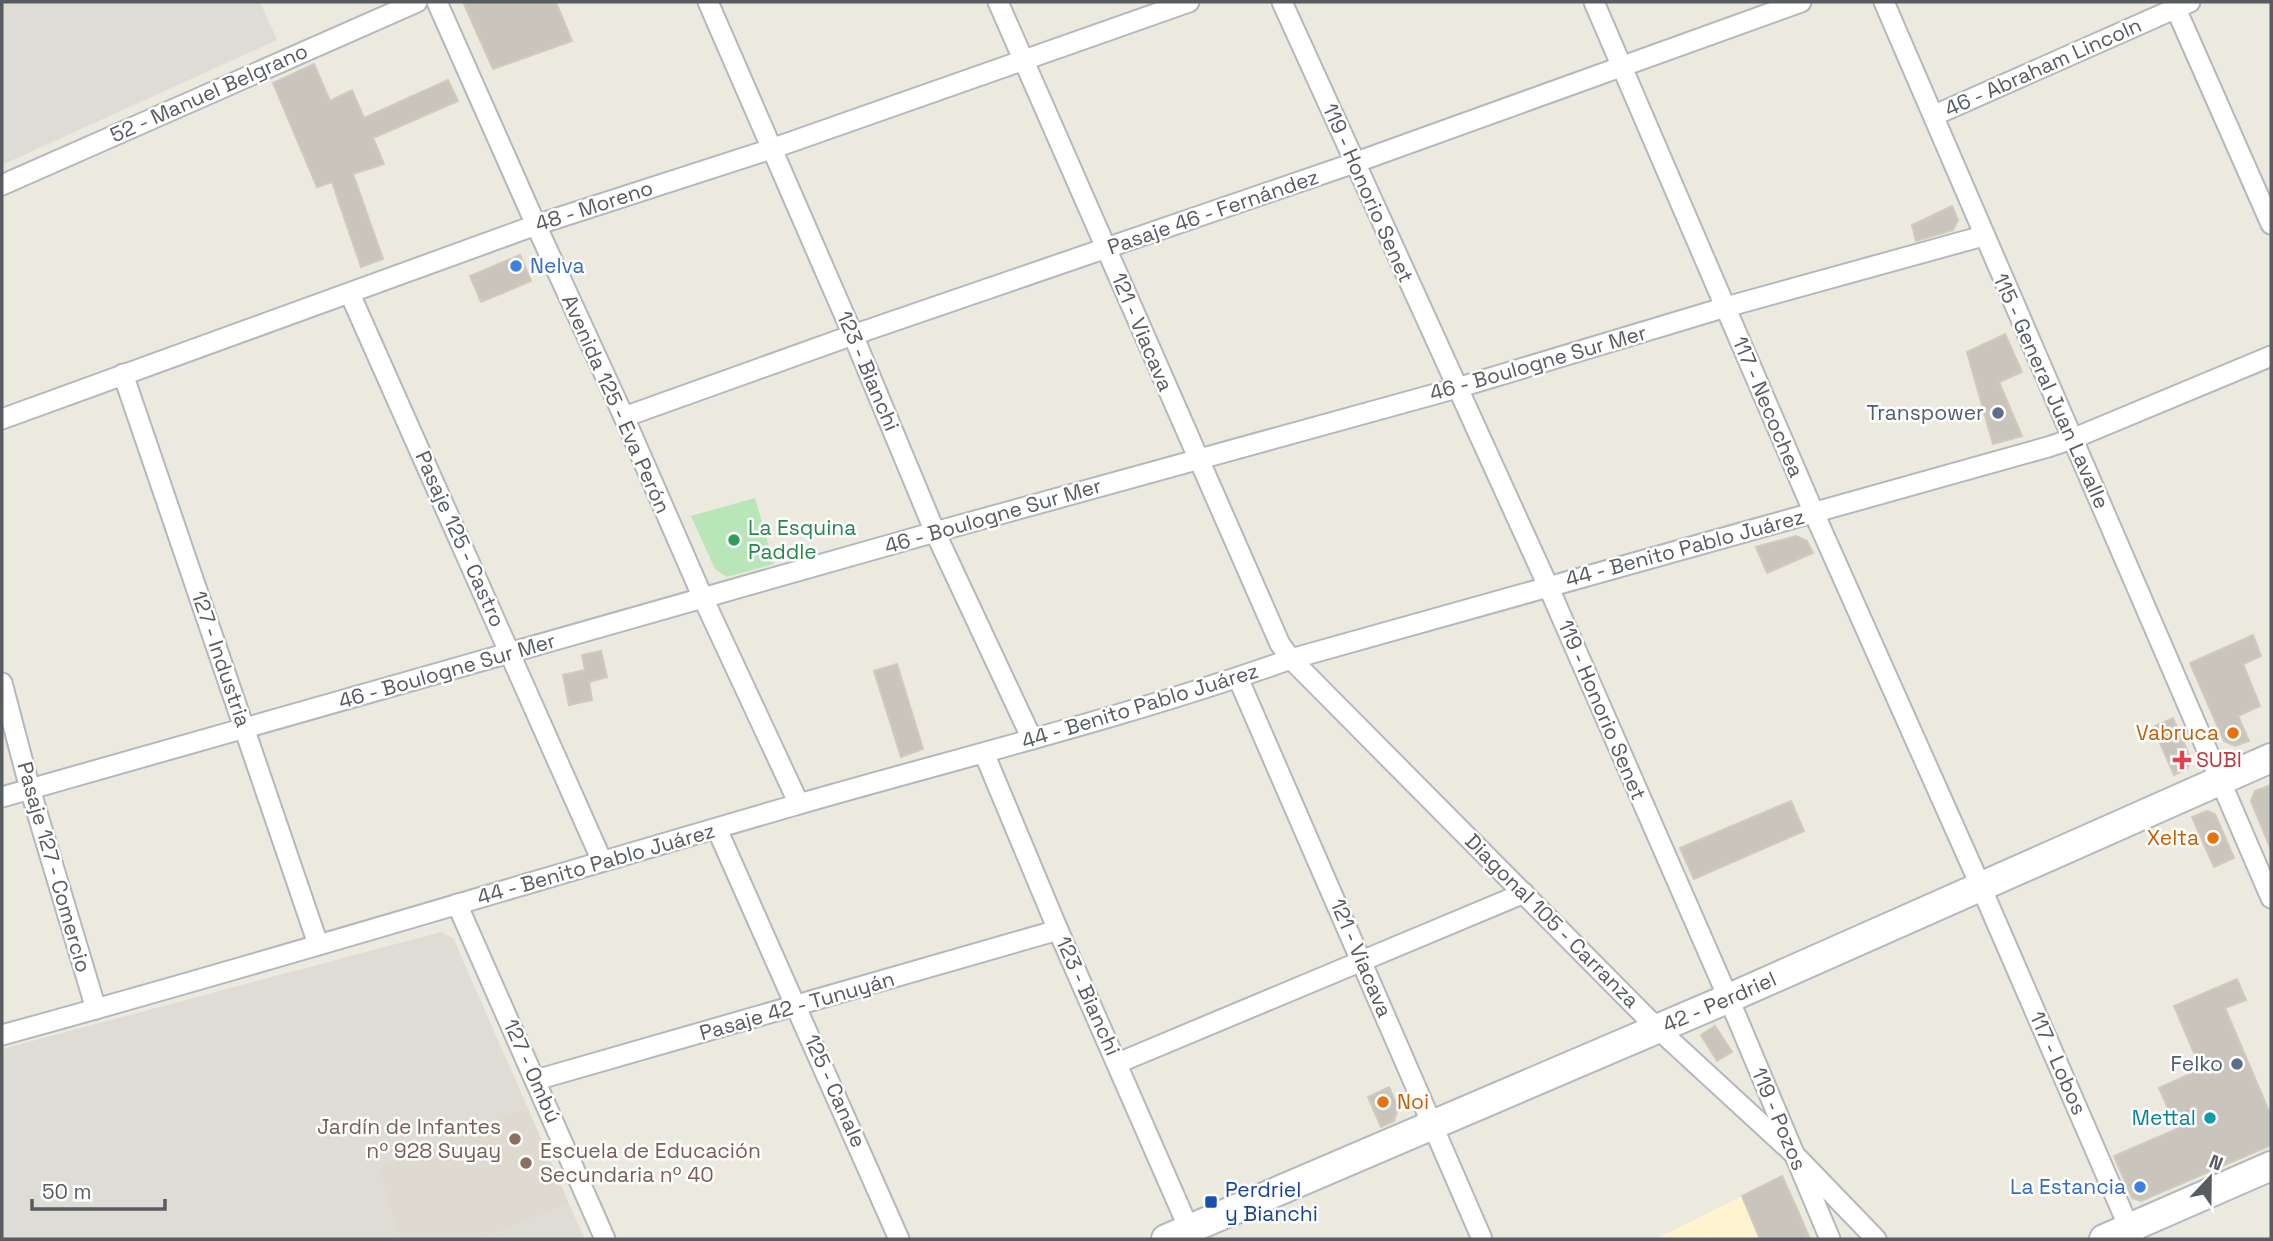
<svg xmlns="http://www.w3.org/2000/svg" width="2273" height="1241" viewBox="0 0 2273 1241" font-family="'Space Grotesk',sans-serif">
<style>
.commercial{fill:#fff3d0}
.industrial{fill:#dfdcd6}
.education{fill:#dedacf}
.green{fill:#b9e6b8}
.building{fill:#c9c5bd;stroke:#d1cabc;stroke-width:2}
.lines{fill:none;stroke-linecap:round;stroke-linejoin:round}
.street-casing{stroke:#b4b8bd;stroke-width:23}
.secondary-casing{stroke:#b4b9bf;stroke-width:32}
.street{stroke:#fff;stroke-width:19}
.secondary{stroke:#fff;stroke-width:28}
.shop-dot{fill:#3f7fe0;stroke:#fff;stroke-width:2.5}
.service-dot{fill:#5c6f8a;stroke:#fff;stroke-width:2.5}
.leisure-dot{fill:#2e9e5b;stroke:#fff;stroke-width:2.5}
.food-dot{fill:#e8710a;stroke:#fff;stroke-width:2.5}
.health-dot{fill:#e0444e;stroke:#fff;stroke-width:2.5}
.culture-dot{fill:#0f9aa8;stroke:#fff;stroke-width:2.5}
.education-dot{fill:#8d6e63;stroke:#fff;stroke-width:2.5}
.transit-dot{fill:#1a4fb4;stroke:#fff;stroke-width:2.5}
.labels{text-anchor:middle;stroke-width:5;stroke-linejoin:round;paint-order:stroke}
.street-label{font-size:21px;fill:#575c61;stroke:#fff}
.shop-label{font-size:21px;fill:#366cbe;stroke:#fff;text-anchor:start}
.service-label{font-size:21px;fill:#4e5e75;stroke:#fff;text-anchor:end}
.leisure-label{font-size:21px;fill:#27864d;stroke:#fff;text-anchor:start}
.food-label{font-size:21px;fill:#c56008;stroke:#fff;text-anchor:end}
.health-label{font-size:21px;fill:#be3a42;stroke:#fff;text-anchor:start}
.culture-label{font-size:21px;fill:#0d838f;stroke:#fff;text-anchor:end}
.education-label{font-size:21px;fill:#785e54;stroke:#fff;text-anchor:end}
.transit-label{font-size:21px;fill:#164399;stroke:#fff;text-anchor:start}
</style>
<rect width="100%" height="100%" fill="#ece9de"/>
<!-- commercial -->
<path class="commercial" d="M 1742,1196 L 1760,1239 L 1656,1239 Z"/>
<!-- industrial -->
<g class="industrial">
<path d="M 2,2 L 260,2 L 277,40 L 2,165 Z"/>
<path d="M 441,932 L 453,938 L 527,1106 L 379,1168 L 398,1239 L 2,1239 L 2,1049 Z"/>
<path d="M 569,1204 L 585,1239 L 481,1239 Z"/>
</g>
<!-- education -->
<path class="education" d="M 527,1106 L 569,1204 L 481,1239 L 398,1239 L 379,1168 Z"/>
<!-- green -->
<path class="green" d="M 755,498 L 774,564 L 727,577 L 715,569 L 691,516 Z"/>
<!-- building -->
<g class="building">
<path d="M 463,2 L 556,2 L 572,41 L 493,69 Z"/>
<path d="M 314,64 L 330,101 L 352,90 L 364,118 L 448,80 L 458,101 L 373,138 L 384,164 L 353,174 L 383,259 L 361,267 L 332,182 L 317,187 L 273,83 Z"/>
<path d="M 1952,206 L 1958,220 L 1953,230 L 1916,241 L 1912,225 Z"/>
<path d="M 520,255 L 531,281 L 481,302 L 470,276 Z"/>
<path d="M 2005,334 L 2022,372 L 1999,382 L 2022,436 L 1993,444 L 1967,352 Z"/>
<path d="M 1796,536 L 1807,541 L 1813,553 L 1767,573 L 1756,547 Z"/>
<path d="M 2253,635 L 2261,656 L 2243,664 L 2260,706 L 2238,716 L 2249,741 L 2235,746 L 2224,741 L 2190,663 Z"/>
<path d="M 601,651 L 607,677 L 589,682 L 592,700 L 569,705 L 563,675 L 585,670 L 582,655 Z"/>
<path d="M 897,664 L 923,749 L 901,757 L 874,671 Z"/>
<path d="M 2173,718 L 2191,759 L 2187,769 L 2174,775 L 2153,727 Z"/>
<path d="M 2271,785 L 2271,850 L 2251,801 L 2255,791 Z"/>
<path d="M 1791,801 L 1804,831 L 1694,879 L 1680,848 Z"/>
<path d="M 2207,811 L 2215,814 L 2234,858 L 2214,867 L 2192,817 Z"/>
<path d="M 2237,979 L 2246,1000 L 2225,1008 L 2271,1116 L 2271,1145 L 2141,1201 L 2132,1198 L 2114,1156 L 2177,1129 L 2159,1088 L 2201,1069 L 2174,1006 Z"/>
<path d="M 1715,1026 L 1732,1052 L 1717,1061 L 1701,1035 Z"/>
<path d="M 1389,1087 L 1398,1108 L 1394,1121 L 1381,1127 L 1368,1097 Z"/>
<path d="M 1782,1176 L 1801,1218 L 1810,1239 L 1760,1239 L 1742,1196 Z"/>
</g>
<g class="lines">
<!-- street casing -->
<g class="street-casing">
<g id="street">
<path d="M 437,2 L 536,225 L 624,417 L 703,598 L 799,804"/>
<path d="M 708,2 L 853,335 L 935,532 L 1032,739"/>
<path d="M 998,2 L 1280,644 L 1291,659 L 1657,1028 L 1793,1153 L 1876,1239"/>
<path d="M 1282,2 L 1548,586 L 1737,1018 L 1830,1239"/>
<path d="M 1594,2 L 1814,513 L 1981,887 L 2134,1239"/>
<path d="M 1884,2 L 2271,898"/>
<path d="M 2173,2 L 2271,224"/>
<path d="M 1935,115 L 2190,2"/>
<path d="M 2,185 L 417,2"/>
<path d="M 350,294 L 602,861"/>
<path d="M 123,374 L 318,944"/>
<path d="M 624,417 L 853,335 L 1354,163 L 1801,2"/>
<path d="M 2,419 L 536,225 L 771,149 L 1189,2"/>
<path d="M 1238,678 L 1482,1239"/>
<path d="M 2,683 L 30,789 L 96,1009"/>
<path d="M 984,753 L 1058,930 L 1193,1238"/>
<path d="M 2,797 L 935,532 L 1457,388 L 1726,307 L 1983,236"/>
<path d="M 717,829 L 899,1239"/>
<path d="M 457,904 L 605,1239"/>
<path d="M 2,1035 C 269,962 533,881 799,804 C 963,757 1130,716 1291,659 L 2048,447 L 2072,439 L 2271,356"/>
<path d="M 1118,1063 L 1524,893"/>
<path d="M 536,1080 L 1058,930"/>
</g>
</g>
<!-- secondary casing -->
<g class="secondary-casing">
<g id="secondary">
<path id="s1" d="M 1166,1239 L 1727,999 L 2271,758"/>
<path d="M 2104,1239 L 2271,1166"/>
</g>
</g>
<!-- street -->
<use href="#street" class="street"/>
<!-- secondary -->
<use href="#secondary" class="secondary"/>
</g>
<!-- markers -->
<g class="shop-dot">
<circle cx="516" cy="266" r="7"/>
<circle cx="2140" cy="1187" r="7"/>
</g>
<g class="service-dot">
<circle cx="1998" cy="413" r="7"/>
<circle cx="2237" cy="1064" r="7"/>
</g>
<circle class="leisure-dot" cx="734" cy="540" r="7"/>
<g class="food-dot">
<circle cx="2233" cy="733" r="7"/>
<circle cx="2213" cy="838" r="7"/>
<circle cx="1383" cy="1102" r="7"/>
</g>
<path class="health-dot" d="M2178.5 749.5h7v7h7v7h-7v7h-7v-7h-7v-7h7z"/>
<circle class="culture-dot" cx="2210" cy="1118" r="7"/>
<g class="education-dot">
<circle cx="515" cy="1139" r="7"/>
<circle cx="526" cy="1163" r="7"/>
</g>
<rect class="transit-dot" x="1204" y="1195" width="14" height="14" rx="3.5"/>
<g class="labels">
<!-- street labels -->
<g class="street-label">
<text transform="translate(2043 67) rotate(-24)" y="7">46 - Abraham Lincoln</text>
<text transform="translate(209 93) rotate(-24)" y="7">52 - Manuel Belgrano</text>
<text transform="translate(1368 193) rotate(66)" y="7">119 - Honorio Senet</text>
<text transform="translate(594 206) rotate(-18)" y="7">48 - Moreno</text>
<text transform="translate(1213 212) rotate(-19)" y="7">Pasaje 46 - Fernández</text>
<text transform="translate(1142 332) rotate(67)" y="7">121 - Viacava</text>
<text transform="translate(1538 363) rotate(-16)" y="7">46 - Boulogne Sur Mer</text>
<text transform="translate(868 371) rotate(67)" y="7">123 - Bianchi</text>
<text transform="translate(2051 391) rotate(66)" y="7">115 - General Juan Lavalle</text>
<text transform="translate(616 404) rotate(66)" y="7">Avenida 125 - Eva Perón</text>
<text transform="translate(1768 407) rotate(67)" y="7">117 - Necochea</text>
<text transform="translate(993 516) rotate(-16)" y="7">46 - Boulogne Sur Mer</text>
<text transform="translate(460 539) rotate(66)" y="7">Pasaje 125 - Castro</text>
<text transform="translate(1685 548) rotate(-15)" y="7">44 - Benito Pablo Juárez</text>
<text transform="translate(221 659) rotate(71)" y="7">127 - Industria</text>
<text transform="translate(447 671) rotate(-16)" y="7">46 - Boulogne Sur Mer</text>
<text transform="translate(1140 706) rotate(-17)" y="7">44 - Benito Pablo Juárez</text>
<text transform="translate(1602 710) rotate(67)" y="7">119 - Honorio Senet</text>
<text transform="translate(596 864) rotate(-16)" y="7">44 - Benito Pablo Juárez</text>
<text transform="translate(54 867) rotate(74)" y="7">Pasaje 127 - Comercio</text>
<text transform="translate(1552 921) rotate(45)" y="7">Diagonal 105 - Carranza</text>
<text transform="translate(1361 958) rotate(67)" y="7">121 - Viacava</text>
<text transform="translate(1088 996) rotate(66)" y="7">123 - Bianchi</text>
<text dy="7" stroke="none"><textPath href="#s1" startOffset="602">42 - Perdriel</textPath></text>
<text transform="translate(797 1006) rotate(-16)" y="7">Pasaje 42 - Tunuyán</text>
<text transform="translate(2058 1063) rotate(66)" y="7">117 - Lobos</text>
<text transform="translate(532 1071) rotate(66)" y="7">127 - Ombú</text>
<text transform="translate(835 1091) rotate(66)" y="7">125 - Canale</text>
<text transform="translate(1779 1119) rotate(67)" y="7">119 - Pozos</text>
</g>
<!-- shop labels -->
<g class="shop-label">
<text x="530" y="273">Nelva</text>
<text x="2126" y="1194" text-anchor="end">La Estancia</text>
</g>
<!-- service labels -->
<g class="service-label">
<text x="1984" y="420">Transpower</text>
<text x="2223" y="1071">Felko</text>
</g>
<!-- leisure labels -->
<g class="leisure-label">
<text x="748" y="535">La Esquina<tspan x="748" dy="24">Paddle</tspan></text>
</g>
<!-- food labels -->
<g class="food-label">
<text x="2219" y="740">Vabruca</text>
<text x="2199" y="845">Xelta</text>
<text x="1397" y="1109" text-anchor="start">Noi</text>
</g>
<!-- health labels -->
<g class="health-label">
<text x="2196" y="767">SUBI</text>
</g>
<!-- culture labels -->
<g class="culture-label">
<text x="2196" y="1125">Mettal</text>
</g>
<!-- education labels -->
<g class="education-label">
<text x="501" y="1134">Jardín de Infantes<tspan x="501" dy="24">nº 928 Suyay</tspan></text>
<text x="540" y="1158" text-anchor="start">Escuela de Educación<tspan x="540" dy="24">Secundaria nº 40</tspan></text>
</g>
<!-- transit labels -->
<g class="transit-label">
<text x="1225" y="1197">Perdriel<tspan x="1225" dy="24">y Bianchi</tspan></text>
</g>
</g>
<!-- border -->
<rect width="2273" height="1241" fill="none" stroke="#575c61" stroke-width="7"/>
<!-- north arrow -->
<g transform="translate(2210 1178) rotate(22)" stroke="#ffffff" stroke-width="5" paint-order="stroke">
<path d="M0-5L12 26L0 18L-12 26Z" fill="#575c61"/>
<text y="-10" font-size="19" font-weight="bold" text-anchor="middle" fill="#575c61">N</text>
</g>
<!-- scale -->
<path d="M32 1199v10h133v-10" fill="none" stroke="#575c61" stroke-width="3.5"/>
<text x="42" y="1199" font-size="21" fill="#575c61" stroke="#ffffff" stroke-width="5" paint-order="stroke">50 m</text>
</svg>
